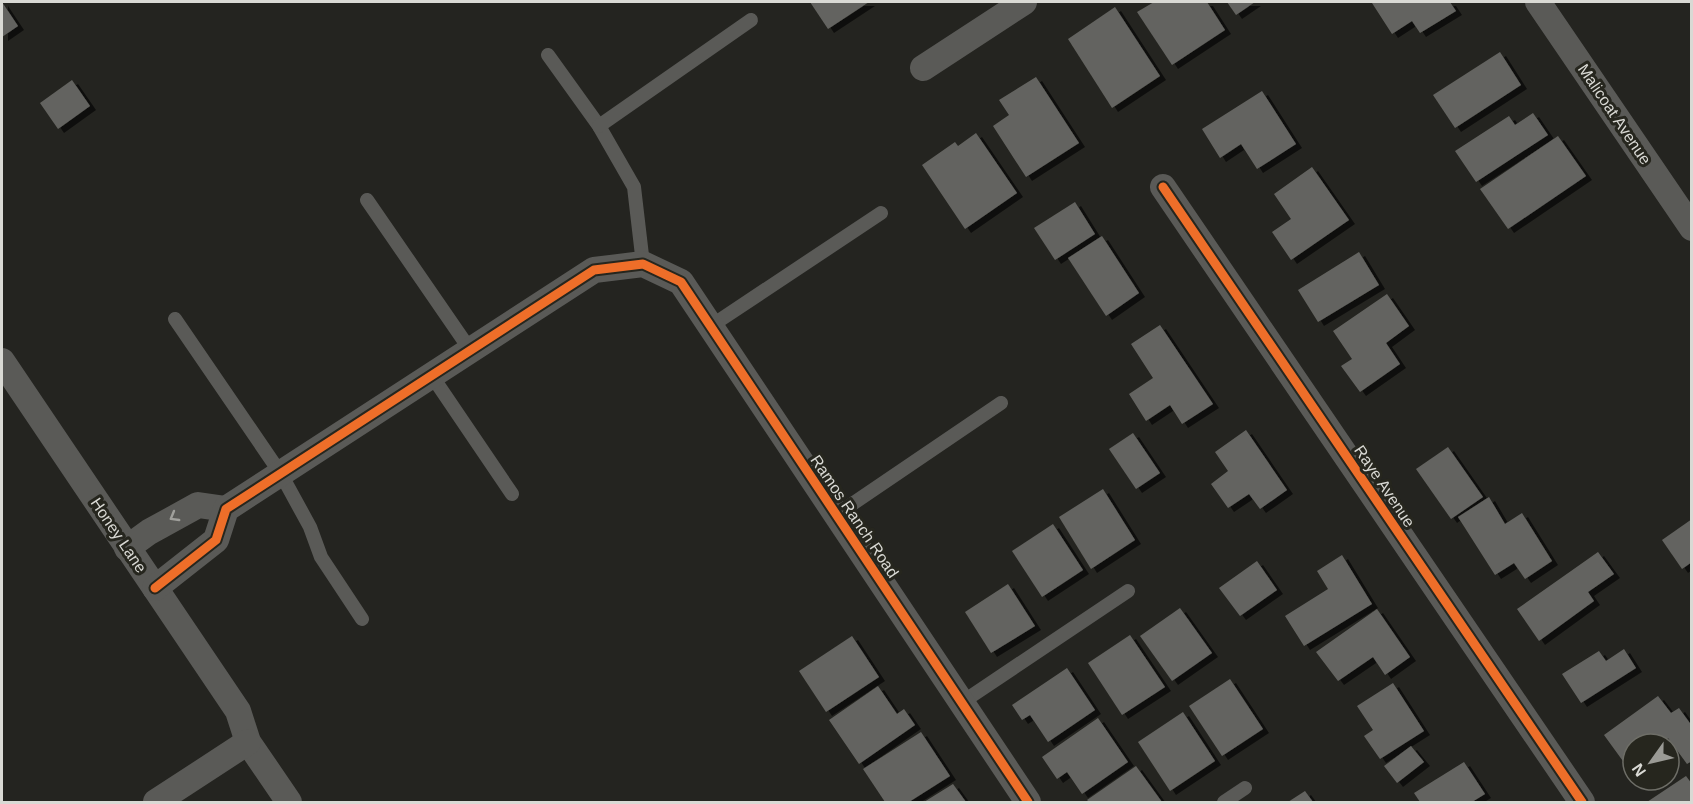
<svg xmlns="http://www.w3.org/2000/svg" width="1693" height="804" viewBox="0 0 1693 804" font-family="Arial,sans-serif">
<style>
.building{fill:#646460;filter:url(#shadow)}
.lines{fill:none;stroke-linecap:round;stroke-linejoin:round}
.lane{stroke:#5a5a57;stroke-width:14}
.street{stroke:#5a5a57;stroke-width:26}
.cycleway-casing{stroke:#26261e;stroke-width:13}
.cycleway{stroke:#ee6e29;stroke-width:9}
.oneway{stroke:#a0a09c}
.labels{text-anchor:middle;stroke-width:6;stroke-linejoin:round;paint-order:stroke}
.street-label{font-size:16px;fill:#d9d9d4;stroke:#26261e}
</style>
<defs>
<filter id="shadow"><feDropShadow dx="6" dy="4" stdDeviation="0" flood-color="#0009"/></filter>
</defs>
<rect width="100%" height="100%" fill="#242420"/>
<!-- building -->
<g class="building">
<path d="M 2,2 L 18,26 L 2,37 Z"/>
<path d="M 810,2 L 869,2 L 828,29 Z"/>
<path d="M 1154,2 L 1207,2 L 1225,30 L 1172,65 L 1137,12 Z"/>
<path d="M 1227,2 L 1255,2 L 1236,15 Z"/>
<path d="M 1374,2 L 1450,2 L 1456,11 L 1420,33 L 1412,21 L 1392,34 L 1372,3 Z"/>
<path d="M 1115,7 L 1160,76 L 1112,108 L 1068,39 Z"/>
<path d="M 1500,52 L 1521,85 L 1455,128 L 1433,95 Z"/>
<path d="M 1036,77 L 1079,143 L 1026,177 L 993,126 L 1009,115 L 999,100 Z"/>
<path d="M 72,80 L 90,106 L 58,129 L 40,103 Z"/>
<path d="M 1262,91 L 1296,144 L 1257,169 L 1241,144 L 1220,158 L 1202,129 Z"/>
<path d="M 1533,113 L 1548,135 L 1476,182 L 1455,151 L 1509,116 L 1515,125 Z"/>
<path d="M 976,133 L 1017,193 L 965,229 L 922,165 L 955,142 L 958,146 Z"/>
<path d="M 1558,136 L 1586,176 L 1508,229 L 1480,189 Z"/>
<path d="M 1312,167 L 1349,220 L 1291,260 L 1272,232 L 1291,219 L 1274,194 Z"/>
<path d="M 1075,202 L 1095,234 L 1055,260 L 1034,228 Z"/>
<path d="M 1102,236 L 1139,293 L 1106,316 L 1068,258 Z"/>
<path d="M 1359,252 L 1379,285 L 1318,322 L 1298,290 Z"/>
<path d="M 1387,294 L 1409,326 L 1386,343 L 1400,364 L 1360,392 L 1341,366 L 1352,359 L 1333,331 Z"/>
<path d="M 1160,325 L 1213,404 L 1182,424 L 1170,405 L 1146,421 L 1129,394 L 1153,378 L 1131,344 Z"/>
<path d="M 1246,430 L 1287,490 L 1260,509 L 1249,494 L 1228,508 L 1211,484 L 1228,471 L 1215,452 Z"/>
<path d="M 1133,433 L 1160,473 L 1136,489 L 1109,449 Z"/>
<path d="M 1448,447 L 1483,497 L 1451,519 L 1416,469 Z"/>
<path d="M 1103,489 L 1135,540 L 1091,569 L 1059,517 Z"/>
<path d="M 1489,497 L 1505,524 L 1522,513 L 1552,561 L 1525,579 L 1514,563 L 1495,575 L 1458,517 Z"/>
<path d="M 1692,519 L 1692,562 L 1682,569 L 1662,540 Z"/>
<path d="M 1053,524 L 1083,570 L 1042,597 L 1012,551 Z"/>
<path d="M 1598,552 L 1614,574 L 1588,592 L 1594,601 L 1539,641 L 1517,609 Z"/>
<path d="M 1342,555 L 1372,604 L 1304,646 L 1285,616 L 1328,589 L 1317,571 Z"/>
<path d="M 1257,561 L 1277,590 L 1240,616 L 1219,588 Z"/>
<path d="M 1008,584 L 1035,626 L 991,653 L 965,612 Z"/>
<path d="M 1180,608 L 1212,653 L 1172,681 L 1140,636 Z"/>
<path d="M 1377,609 L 1410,657 L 1385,675 L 1373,657 L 1338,681 L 1316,652 Z"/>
<path d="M 1130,635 L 1165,687 L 1122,715 L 1088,663 Z"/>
<path d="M 852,636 L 879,677 L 826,712 L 799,671 Z"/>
<path d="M 1624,649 L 1636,668 L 1581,703 L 1562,674 L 1599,651 L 1606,661 Z"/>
<path d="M 1067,668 L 1095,710 L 1048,742 L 1030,715 L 1022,720 L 1012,705 Z"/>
<path d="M 1230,679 L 1263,729 L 1222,756 L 1189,706 Z"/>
<path d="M 1393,683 L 1424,731 L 1380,759 L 1364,736 L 1373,730 L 1357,706 Z"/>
<path d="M 878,686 L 897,714 L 904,709 L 915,725 L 859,764 L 829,720 Z"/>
<path d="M 1658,696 L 1671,713 L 1679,708 L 1692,726 L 1692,761 L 1687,764 L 1668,738 L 1661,744 L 1633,744 L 1633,764 L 1628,768 L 1604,735 Z"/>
<path d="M 1183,712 L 1215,761 L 1170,791 L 1138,742 Z"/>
<path d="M 1098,718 L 1128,762 L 1082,794 L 1067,772 L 1057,779 L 1042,757 Z"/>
<path d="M 921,732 L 950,776 L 909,802 L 885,802 L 863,769 Z"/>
<path d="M 1411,746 L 1424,762 L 1397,783 L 1384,766 Z"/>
<path d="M 1464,762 L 1485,794 L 1472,802 L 1420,802 L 1414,793 Z"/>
<path d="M 1136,766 L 1162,802 L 1089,802 L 1087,800 Z"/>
<path d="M 1686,776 L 1692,784 L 1692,802 L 1647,802 Z"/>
<path d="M 953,784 L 966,802 L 924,802 Z"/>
<path d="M 1305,791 L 1313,802 L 1288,802 Z"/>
</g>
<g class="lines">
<!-- lane -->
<g class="lane">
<path d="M 548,55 L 599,126 L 634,187 L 643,264"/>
<path d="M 599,126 L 751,20"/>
<path d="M 367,200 L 471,351"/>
<path d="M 175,319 L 281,474 L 310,527 L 321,557 L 362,619"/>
<path d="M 711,326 L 881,213"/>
<path d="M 432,376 L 512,494"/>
<path d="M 836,515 L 1001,403"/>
<path d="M 961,703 L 1128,591"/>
<path d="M 1224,802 L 1245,788"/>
</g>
<!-- street -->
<g class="street">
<path d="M 1538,2 L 1692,228"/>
<path d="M 923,68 L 1024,2"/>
<path d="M 1163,187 L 1582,802"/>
<path d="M 2,361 L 238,711 L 248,742 L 289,802"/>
<path d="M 127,548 L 149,532 L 198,505 L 226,509"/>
<path d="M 155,588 L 216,540 L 226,509 L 594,270 L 643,264 L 681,282 L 1028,802"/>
<path d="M 156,802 L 248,742"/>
</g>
<!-- cycleway casing -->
<g class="cycleway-casing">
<g id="cycleway">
<path d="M 1163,187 L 1582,802"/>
<path d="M 155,588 L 216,540 L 226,509 L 594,270 L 643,264 L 681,282 L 1028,802"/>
</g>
</g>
<!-- cycleway -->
<use href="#cycleway" class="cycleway"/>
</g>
<!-- one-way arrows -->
<defs><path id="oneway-chevron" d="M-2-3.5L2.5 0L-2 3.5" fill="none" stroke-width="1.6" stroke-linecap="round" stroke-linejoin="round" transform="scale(1.5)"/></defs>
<use class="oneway" href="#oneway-chevron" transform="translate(174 517) rotate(150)"/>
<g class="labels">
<!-- street labels -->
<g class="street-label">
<text transform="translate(1615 114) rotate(56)" y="6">Malicoat Avenue</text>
<text transform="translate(1385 486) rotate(56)" y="6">Raye Avenue</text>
<text transform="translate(855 516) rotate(56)" y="6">Ramos Ranch Road</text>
<text transform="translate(119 535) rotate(56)" y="6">Honey Lane</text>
</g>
</g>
<!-- border -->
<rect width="1693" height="804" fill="none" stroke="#d9d9d4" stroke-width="6"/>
<!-- north arrow -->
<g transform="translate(1651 762) rotate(236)"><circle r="28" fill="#26261e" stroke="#6e6e67" stroke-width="1.5"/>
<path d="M0-4.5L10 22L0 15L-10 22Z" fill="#9a9a95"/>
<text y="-9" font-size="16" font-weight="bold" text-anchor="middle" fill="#d9d9d4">N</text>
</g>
</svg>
